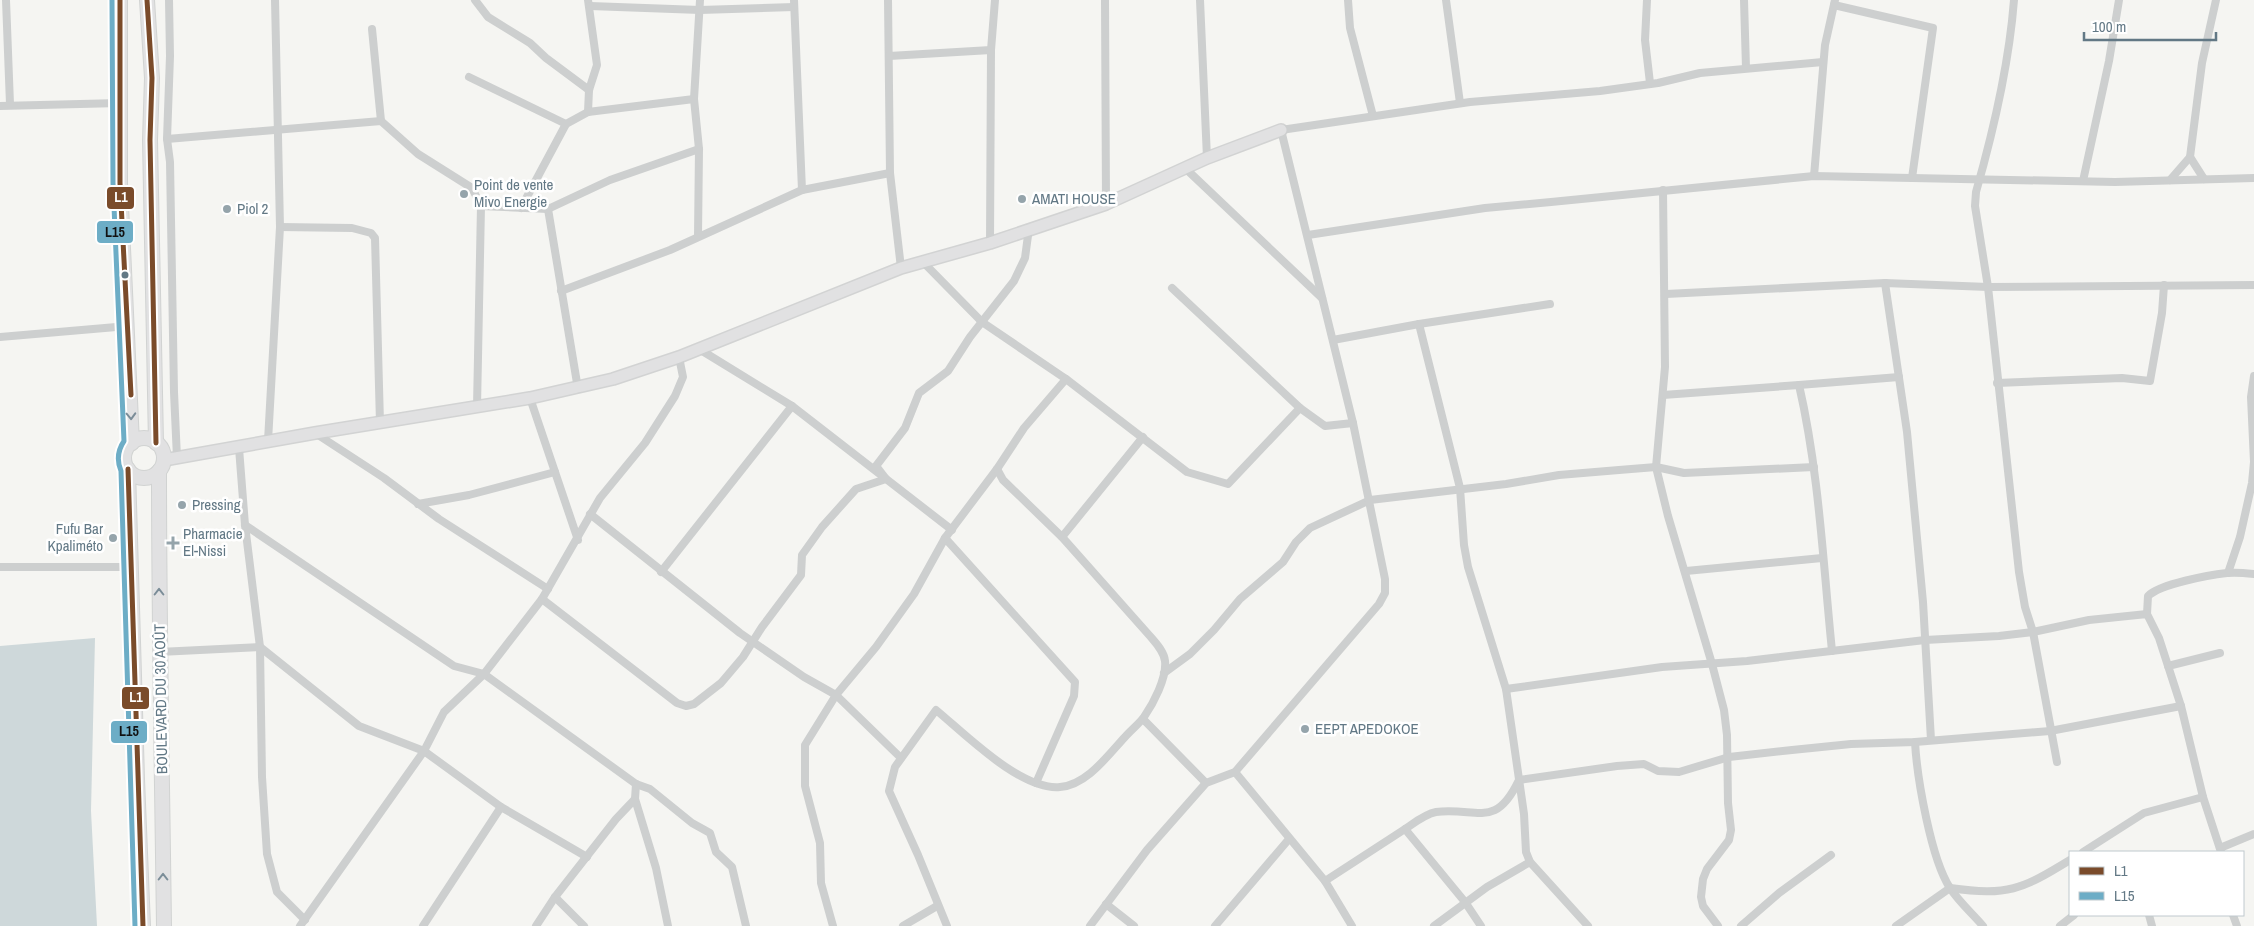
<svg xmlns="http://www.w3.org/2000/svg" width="2254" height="926" viewBox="0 0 2254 926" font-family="'Archivo Narrow',sans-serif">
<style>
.water{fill:#ced8da}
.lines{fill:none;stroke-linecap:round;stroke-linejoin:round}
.secondary-casing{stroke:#d2d3d3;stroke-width:14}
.highway-casing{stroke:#d1d3d2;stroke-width:16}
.street{stroke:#cdcfcf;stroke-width:8}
.secondary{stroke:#e1e1e2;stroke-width:11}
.highway{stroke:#e1e1e2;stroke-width:14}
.bus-1-casing{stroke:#fff;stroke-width:9}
.bus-2-casing{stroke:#fff;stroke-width:9}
.bus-1{stroke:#7a4b2a;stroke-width:5}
.bus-2{stroke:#6dadc6;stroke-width:5}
.oneway{stroke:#7b8d98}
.poi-dot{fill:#95a4ab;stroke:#fff;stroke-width:2}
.bus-dot{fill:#627885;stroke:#fff;stroke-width:2}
.labels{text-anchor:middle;stroke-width:5;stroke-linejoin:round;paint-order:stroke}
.poi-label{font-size:15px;fill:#627885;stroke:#fff;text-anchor:start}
.street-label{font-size:15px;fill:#627885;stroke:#fff}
.line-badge{stroke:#fff;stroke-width:2}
.badge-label{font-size:14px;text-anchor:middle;font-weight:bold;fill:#fff}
.pale-badge-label{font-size:14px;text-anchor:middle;font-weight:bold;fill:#111}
</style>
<rect width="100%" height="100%" fill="#f5f5f2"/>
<!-- water -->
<path class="water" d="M 95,638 L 91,811 L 97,926 L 0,926 L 0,646 Z"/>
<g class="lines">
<!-- secondary casing -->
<g class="secondary-casing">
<path id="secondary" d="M 164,460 L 315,433 L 530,398 L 613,379 L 679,357 L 901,268 L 990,243 L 1106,204 L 1207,158 L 1281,130"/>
</g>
<!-- highway casing -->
<g class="highway-casing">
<g id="highway">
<path d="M 120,0 L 120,183 L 132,443"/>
<path d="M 147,0 L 152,78 L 150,140 L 156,443"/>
<circle cx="144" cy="458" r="20"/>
<path d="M 128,469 L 137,779 L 143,926"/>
<path d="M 159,471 C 159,623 162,774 164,926"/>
</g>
</g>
<!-- street -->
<g class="street">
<path d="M 6,0 L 10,104"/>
<path d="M 169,0 L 170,56 L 167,139 L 170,162 L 174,392 L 177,458"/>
<path d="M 475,0 L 488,17 L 530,43 L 546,58 L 589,90"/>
<path d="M 588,0 L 597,65 L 589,90 L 588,112"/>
<path d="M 794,0 L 802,190"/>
<path d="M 888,0 L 890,173 L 901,268"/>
<path d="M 1105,0 L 1106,204"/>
<path d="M 1200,0 L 1207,158"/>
<path d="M 1348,0 L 1350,28 L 1373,116"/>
<path d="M 1446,0 L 1460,103"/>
<path d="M 1647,0 L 1645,40 L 1650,83"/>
<path d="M 1744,0 L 1746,68"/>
<path d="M 2014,0 C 2009,65 1994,129 1976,192 L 1975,206 L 1988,287 L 2019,572 L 2025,607 L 2033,632 L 2057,762"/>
<path d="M 1834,5 L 1933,28 L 1912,178"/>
<path d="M 590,6 L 700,10 L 794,7"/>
<path d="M 372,29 L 381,121"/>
<path d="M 889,56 L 991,50"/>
<path d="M 469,77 L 566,124"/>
<path d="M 0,106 L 120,103"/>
<path d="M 167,139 L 381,121 L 418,154 L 472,188 L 481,206 L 548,209 L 610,180 L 699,149"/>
<path d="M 1185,168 L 1322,298"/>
<path d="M 1814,176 L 1825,45 L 1835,0"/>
<path d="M 2204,179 L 2190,157 L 2202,63 L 2216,0"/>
<path d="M 2170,180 L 2190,157"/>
<path d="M 2083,181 L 2109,61 L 2119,0"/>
<path d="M 1663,190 L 1665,367 L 1656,467 L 1668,516 L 1712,664 L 1724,710 L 1727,735 L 1728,803 L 1731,830 L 1729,840 L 1707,869 L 1703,879 L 1701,897 L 1703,906 L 1718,926"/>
<path d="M 521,208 L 566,124 L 588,112 L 694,99"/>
<path d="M 548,209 L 578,389"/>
<path d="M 280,227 L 352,228 L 371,233 L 375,238 L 380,423"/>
<path d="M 1308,235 L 1485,208 L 1551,202 L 1814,176 L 2115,182 L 2254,178"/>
<path d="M 698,236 L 699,149 L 694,99 L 700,0"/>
<path d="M 990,243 L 991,50 L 995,0"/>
<path d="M 922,261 L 982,322 L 1066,379 L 1187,472 L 1228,484 L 1300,408"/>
<path d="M 1885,283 L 1907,432 L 1923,602 L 1931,740"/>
<path d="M 1172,288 L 1300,408 L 1325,426 L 1353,423"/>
<path d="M 561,291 L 670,250 L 802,190 L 890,173"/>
<path d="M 1666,294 L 1885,283 L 1988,287 L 2254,285"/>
<path d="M 1419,324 L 1460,488 L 1464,545 L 1468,567 L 1506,689 L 1524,814 L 1526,852 L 1530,862 L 1588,926"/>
<path d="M 0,337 L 128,326"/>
<path d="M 1333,340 L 1419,324 L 1550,304"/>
<path d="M 699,349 L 792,406"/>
<path d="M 1997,383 L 2122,378 L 2150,381 L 2162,313 L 2164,285"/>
<path d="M 1799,385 L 1899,377"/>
<path d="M 1663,395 L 1799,385 C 1819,472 1823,562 1832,651"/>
<path d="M 530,398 L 578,540"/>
<path d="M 477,407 L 481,206"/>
<path d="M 315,433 L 384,478 L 439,519 L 548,589"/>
<path d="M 268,441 L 280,227 L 275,0"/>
<path d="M 239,448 L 245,525 L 260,647 L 262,777 L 267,854 L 277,892 L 305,920"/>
<path d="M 418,504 L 469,495 L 555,472"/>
<path d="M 590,514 L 740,633 L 804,677 L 836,695 L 901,758"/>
<path d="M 245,525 L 454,666 L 484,674 L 636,784 L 650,789 L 692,823 L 710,833 L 716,852 L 732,867 L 746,926"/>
<path d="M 1062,537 L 1143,437"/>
<path d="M 945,538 L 1075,682 L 1074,696 L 1036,783"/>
<path d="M 0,567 L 132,567"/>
<path d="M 1686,571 L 1822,558"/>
<path d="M 661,572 L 792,406 L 952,530"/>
<path d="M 2228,573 L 2240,537 L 2252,483 L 2254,462 L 2251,397 L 2254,376"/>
<path d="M 542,599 L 677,703 L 686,706 L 694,704 L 721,683 L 743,657 L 762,627 L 801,575 L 802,555 L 822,527 L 856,489 L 886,479 L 876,466 L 905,428 L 919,393 L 948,371 L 970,337 L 1014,281 L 1025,258 L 1029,228"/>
<path d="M 2147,614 L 2148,596 C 2160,584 2209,575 2227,573 C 2236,572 2245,573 2254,574"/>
<path d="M 159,652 L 260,647 L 359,726 L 424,751 L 501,807 L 587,857"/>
<path d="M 2168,666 L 2220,653"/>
<path d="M 1164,673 L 1190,654 L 1214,630 L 1240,599 L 1283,562 L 1296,542 L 1310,528 L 1370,500 L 1506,484 L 1559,475 L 1619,470 L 1656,467 L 1684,473 L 1814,467"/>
<path d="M 1506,689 L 1662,667 L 1747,661 L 1925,640 L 1999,636 L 2033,632 L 2089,620 L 2147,614 L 2159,638 L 2181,706 L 2203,797 L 2221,852"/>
<path d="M 1143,719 L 1206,783"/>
<path d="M 1915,742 C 1917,778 1931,859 1950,888 C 1959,902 1973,914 1983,926"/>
<path d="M 1235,772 L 1325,881 L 1352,926"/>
<path d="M 635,799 L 656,868 L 668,926"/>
<path d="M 1405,829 C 1414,823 1425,814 1436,812 C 1478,807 1495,830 1519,780 L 1617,766 L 1644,764 L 1658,771 L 1679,772 L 1729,757 L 1792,750 L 1851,744 L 1915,742 L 2050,731 L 2181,706"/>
<path d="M 2220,848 L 2254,834"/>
<path d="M 2083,852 L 2144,813 L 2203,797"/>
<path d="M 1325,881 L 1405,829 L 1465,902 L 1481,926"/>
<path d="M 555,897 L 584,926"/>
<path d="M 1106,904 L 1134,926"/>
<path d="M 2149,915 L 2152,926"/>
<path d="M 2233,915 L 2237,926"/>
<path d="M 300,926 L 424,751 L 444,712 L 484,674 L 542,599 L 600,498 L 645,443 L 675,396 L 683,377 L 679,357"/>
<path d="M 423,926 L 501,807"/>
<path d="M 536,926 L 555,897 L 616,819 L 635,799 L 636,784"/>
<path d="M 833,926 L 821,883 L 820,843 L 805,786 L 805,745 L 836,695 L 876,647 L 914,594 L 945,538 L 997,469 L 1024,428 L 1066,379"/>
<path d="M 903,926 L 937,906"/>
<path d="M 947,926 L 918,855 L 889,791 L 895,767 L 936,710 C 964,733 1021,791 1060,787 C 1087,785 1108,755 1125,737 C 1131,730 1139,724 1144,717 C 1153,704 1167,678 1165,661 C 1164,651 1155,642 1149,635 L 1062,537 L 1003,480 L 997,469"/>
<path d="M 1090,926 L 1147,850 L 1206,783 L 1235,772 L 1379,604 L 1385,593 L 1385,579 L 1353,423 L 1281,130 L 1470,102 L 1600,91 L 1658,83 L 1700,73 L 1823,62"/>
<path d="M 1215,926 L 1289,839"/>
<path d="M 1434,926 L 1487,887 L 1530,862"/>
<path d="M 1741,926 L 1779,893 L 1831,855"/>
<path d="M 1896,926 L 1950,888 C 2008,896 2021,890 2070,860"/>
<path d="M 2060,926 L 2074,915"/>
</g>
<!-- secondary -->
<use href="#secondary" class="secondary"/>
<!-- highway -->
<use href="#highway" class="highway"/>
<!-- bus-1 casing -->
<g class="bus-1-casing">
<g id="bus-1">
<path d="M 120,0 L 120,183 L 131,395"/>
<path d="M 147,0 L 152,78 L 150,140 L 156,443"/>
<path d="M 128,469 L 143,926"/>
</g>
</g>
<!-- bus-2 casing -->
<g class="bus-2-casing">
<path id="bus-2" d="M 112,0 L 113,183 L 124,441 C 118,450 116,459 121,471 L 135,926"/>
</g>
<!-- bus-1 -->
<use href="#bus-1" class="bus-1"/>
<!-- bus-2 -->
<use href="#bus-2" class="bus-2"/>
</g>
<!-- one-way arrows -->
<defs><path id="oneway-chevron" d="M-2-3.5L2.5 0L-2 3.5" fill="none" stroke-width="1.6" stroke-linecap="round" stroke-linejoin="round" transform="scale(1.25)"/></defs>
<g class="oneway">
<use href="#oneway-chevron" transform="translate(131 416) rotate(88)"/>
<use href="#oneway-chevron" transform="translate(159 592) rotate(-90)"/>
<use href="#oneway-chevron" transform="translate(163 877) rotate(-90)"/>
</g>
<!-- markers -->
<g class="poi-dot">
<circle cx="464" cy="194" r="5"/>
<circle cx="1022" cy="199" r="5"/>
<circle cx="227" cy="209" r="5"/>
<circle cx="182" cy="505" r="5"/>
<circle cx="113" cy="538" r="5"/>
<path d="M170.5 535.5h5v5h5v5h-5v5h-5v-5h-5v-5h5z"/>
<circle cx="1305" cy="729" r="5"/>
</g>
<circle class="bus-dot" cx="125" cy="275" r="4.5"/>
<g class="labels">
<!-- poi labels -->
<g class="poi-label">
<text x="474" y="190">Point de vente<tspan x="474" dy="17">Mivo Energie</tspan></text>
<text x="1032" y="204">AMATI HOUSE</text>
<text x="237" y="214">Piol 2</text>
<text x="192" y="510">Pressing</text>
<text x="103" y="534" text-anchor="end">Fufu Bar<tspan x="103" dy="17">Kpaliméto</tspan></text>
<text x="183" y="539">Pharmacie<tspan x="183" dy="17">El-Nissi</tspan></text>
<text x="1315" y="734">EEPT APEDOKOE</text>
</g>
<!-- street labels -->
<g class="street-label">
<text transform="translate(161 699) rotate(-91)" y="5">BOULEVARD DU 30 AOÛT</text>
</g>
</g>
<g class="line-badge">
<rect x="106" y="186" width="29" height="24" rx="5" fill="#7a4b2a"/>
<rect x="96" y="220" width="38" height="24" rx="5" fill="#6dadc6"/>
<rect x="121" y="686" width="29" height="24" rx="5" fill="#7a4b2a"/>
<rect x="110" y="720" width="38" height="24" rx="5" fill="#6dadc6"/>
</g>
<g class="badge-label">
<text x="121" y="202">L1</text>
<text x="136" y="702">L1</text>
</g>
<g class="pale-badge-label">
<text x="115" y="237">L15</text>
<text x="129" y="736">L15</text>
</g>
<!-- legend -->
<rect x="2069" y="851" width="175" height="65" fill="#ffffff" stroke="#c0c9ce"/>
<rect x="2079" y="867" width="25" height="8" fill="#7a4b2a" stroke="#c0c9ce"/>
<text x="2114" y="876" font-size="15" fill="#627885">L1</text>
<rect x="2079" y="892" width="25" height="8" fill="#6dadc6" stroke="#c0c9ce"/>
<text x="2114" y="901" font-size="15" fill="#627885">L15</text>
<!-- scale -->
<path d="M2084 32v8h132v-8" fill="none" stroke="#627885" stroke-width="2.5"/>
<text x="2092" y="32" font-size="15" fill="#627885" stroke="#ffffff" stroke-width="4" paint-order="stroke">100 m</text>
</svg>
